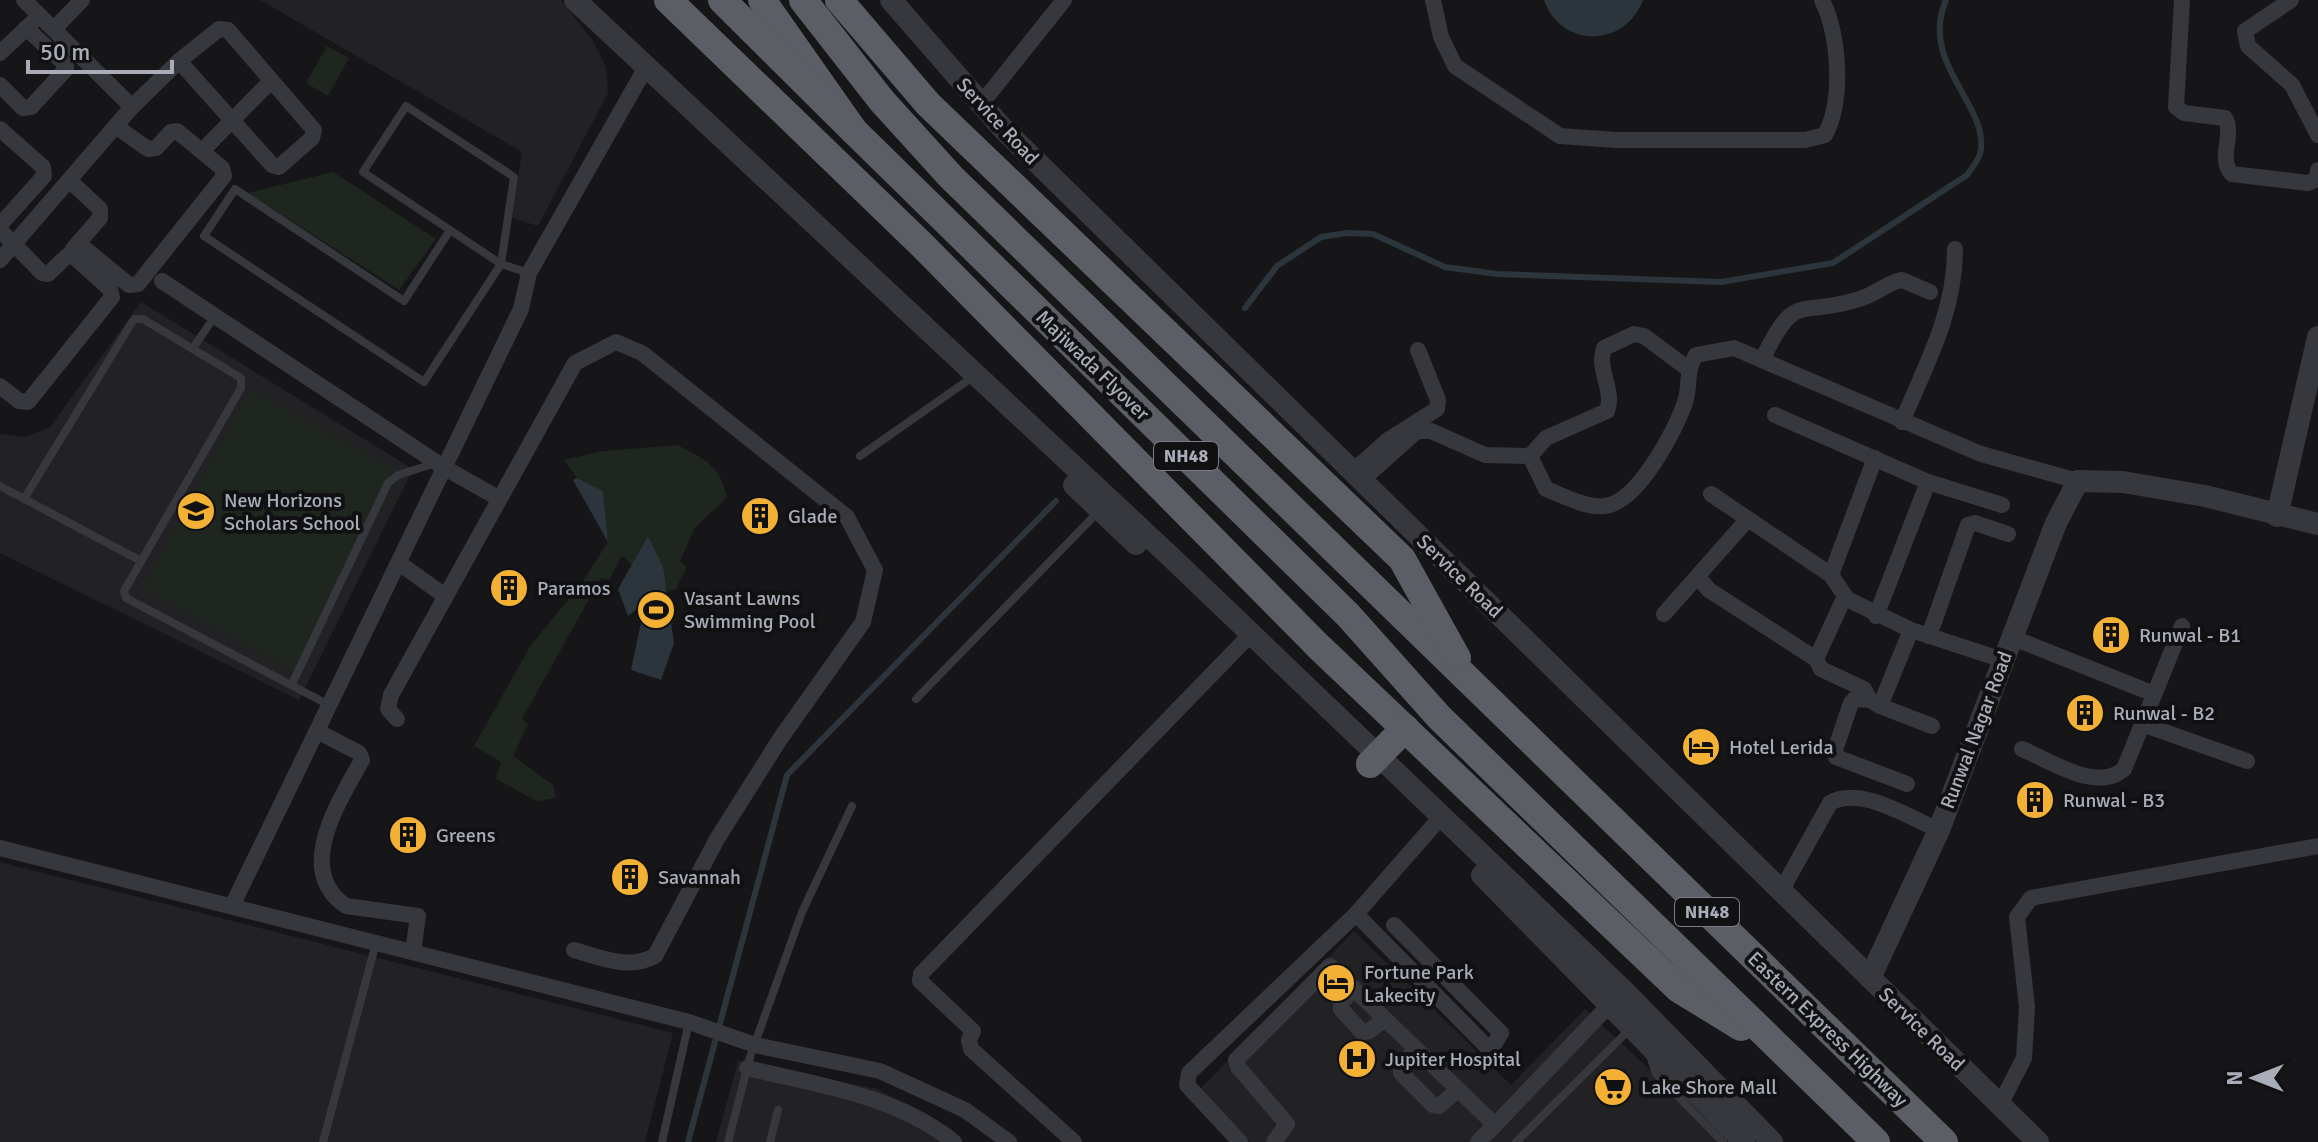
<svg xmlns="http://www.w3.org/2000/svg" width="2318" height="1142" viewBox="0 0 2318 1142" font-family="Signika,sans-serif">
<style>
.built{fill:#222225}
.green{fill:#1e261f}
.water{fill:#2c353c}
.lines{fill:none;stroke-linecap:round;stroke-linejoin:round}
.stream{stroke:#2c353c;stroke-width:6}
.service{stroke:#37383d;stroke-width:8}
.minor{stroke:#37383d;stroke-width:16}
.tertiary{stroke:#37383d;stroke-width:22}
.trunk{stroke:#5b5e65;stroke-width:28}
.trunk-bridge{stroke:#5b5e65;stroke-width:28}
.labels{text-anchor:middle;stroke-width:8;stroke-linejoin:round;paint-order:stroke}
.shield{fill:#111113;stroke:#7b7e86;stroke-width:2}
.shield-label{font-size:18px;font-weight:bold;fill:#a8adb8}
.street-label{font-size:20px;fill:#a8adb8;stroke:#111113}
.poi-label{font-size:20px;fill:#a8adb8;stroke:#111113;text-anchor:start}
</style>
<rect width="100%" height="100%" fill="#161618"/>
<!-- built -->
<g class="built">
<path d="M 260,0 L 561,0 L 593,41 L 606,67 L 608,93 L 538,226 L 512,218 L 522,152 Z"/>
<path d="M 141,302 L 413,469 L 299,700 L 0,553 L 0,434 L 26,437 L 50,427 Z"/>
<path d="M 0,862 L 673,1033 L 645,1142 L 0,1142 Z"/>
<path d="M 1354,931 L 1511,1085 L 1585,1009 L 1727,1142 L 1250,1142 L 1198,1091 Z"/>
<path d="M 738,1061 L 877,1089 L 931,1116 L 957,1142 L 716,1142 Z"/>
</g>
<!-- green -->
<g class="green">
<path d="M 327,46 L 349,58 L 328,96 L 306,83 Z"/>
<path d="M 333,172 L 436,239 L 399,290 L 248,193 Z"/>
<path d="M 250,390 L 401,473 L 294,671 L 143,588 Z"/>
<path d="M 677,445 C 706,459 721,467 727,498 L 695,527 L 680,561 L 687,567 L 676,589 L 668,592 L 647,537 L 632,565 L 622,556 L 609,580 L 601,578 L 522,719 L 528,724 L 513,756 L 553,785 L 556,798 L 537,801 L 496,779 L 501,762 L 474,746 L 531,645 L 581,584 L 608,542 L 603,491 L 577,478 L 564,460 L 603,451 Z"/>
</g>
<!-- water -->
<g class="water">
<path d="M 1544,0 L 1643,0 C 1625,48 1561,49 1544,0 Z"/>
<path d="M 577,478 L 603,491 L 608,542 L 573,480 Z"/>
<path d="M 648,536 L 663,567 L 674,643 L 661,680 L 631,670 L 642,618 L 642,605 L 628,616 L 618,589 Z"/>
</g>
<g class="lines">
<!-- stream -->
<g class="stream">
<path d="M 1245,308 L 1277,266 L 1321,237 L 1347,233 L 1373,234 L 1445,267 L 1497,274 L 1721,282 L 1833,263 L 1967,175 C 1971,169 1978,161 1980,154 C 1992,107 1918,64 1946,0"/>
<path d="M 688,1142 L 787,775 L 1056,501"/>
</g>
<!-- service -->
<g class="service">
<path d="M 450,230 L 363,172 L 406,106 L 514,177 L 501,264 L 424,382 L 204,236 L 235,189 L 404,301 L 450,230 L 501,264 L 529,273"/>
<path d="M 193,348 L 215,316"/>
<path d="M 860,456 L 974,376"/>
<path d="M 0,486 L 141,561"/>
<path d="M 24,499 L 134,319 L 143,319 L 241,378 L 241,388 L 124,591 L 126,598 L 329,705"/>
<path d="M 292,684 L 388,483 L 398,475 L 436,463"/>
<path d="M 916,699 L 1099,511"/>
<path d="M 1649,1052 L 1656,1074 L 1723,1142"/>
<path d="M 323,1142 L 376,943"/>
<path d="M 662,1142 L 689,1022"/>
<path d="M 728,1142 L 750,1057 L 802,912 L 852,806"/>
<path d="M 770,1142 L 778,1110"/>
<path d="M 1516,1142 L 1629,1030"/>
</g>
<!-- minor -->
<g class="minor">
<path d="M 1433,0 L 1441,37 L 1455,66 L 1560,136 L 1617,140 L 1805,140 L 1825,135 C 1844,100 1839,35 1822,0"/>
<path d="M 2182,0 L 2176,107 L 2184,113 L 2225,118 C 2235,135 2217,158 2232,174 L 2308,183 L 2317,179 L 2318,170"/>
<path d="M 2291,0 L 2245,31 L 2248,46 L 2292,85 L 2318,135"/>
<path d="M 54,29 L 82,0"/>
<path d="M 0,53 L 33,22"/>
<path d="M 0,85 L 23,108 L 31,107 L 66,69 L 66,65 L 26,28"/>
<path d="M 981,104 L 1064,0"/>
<path d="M 132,107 L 179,61 L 219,29 L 228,30 L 314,130 L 312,138 L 279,167 L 272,165 L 179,61"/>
<path d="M 0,129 L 43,167 L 44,176 L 0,225"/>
<path d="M 202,151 L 270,82"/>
<path d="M 70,181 L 100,209 L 100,218 L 73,249"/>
<path d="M 0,230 L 42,273 L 48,274 L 67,256 L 73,256 L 110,289 L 112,297 L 28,402 L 19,401 L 0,386"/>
<path d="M 78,243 L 129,285 L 138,284 L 224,176 L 222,168 L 177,131 L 171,132 L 156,148 L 148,149 L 117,127"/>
<path d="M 0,260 L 132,107 L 24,0"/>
<path d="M 162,281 L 445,468 L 498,498"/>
<path d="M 1762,360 C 1797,287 1798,320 1862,298 C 1876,294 1888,282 1902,280 L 1930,292"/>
<path d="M 1775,415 L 1928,482 L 2002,505"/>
<path d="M 1902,422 C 1926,364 1955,313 1955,249"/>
<path d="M 1530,456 L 1546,438 L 1607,411 C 1615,391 1596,369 1604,348 L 1634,334 L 1644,336 L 1687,368"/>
<path d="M 1353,471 L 1388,440 L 1437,409 L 1438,400 L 1418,350"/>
<path d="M 1362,480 L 1417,431 L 1431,431 L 1485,455 L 1530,456 L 1546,489 C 1564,496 1585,508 1605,506 C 1638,502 1676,430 1685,402 C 1691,384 1685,372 1696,355 L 1734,348 L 1981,454 L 2078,481"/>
<path d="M 1711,494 L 1831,575 L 1847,599 L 1911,630 L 2003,660"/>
<path d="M 399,563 L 445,596"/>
<path d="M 1831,575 L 1875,458"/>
<path d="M 1698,577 L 1709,590 L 1816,659"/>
<path d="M 1845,596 L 1816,659 L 1821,669 L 1864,689 L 1870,700 L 1880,706"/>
<path d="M 1664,614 L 1748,519"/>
<path d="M 1876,616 L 1928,482"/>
<path d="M 1911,630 L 1880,706 L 1932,726"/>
<path d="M 1929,636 L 1968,525 L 1975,523 L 2008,534"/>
<path d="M 2011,637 L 2154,694"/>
<path d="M 1870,700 L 1855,699 L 1851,703 L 1835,750 L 1836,757 L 1907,784"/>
<path d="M 397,719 L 388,709 L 391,695 L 575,363 L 616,342 L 642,353 L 847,517 L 875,570 L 863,622 L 780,739 L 717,839 L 655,956 C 629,970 601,958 574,950"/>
<path d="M 2142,724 L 2247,761"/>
<path d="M 317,731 L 359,753 L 362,760 C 340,800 293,870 346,906 L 418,916 L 413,952"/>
<path d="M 2022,749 C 2051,761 2097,793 2124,769 L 2182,626"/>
<path d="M 0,848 L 689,1022 L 755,1045 L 880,1071 L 965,1110 L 1009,1142"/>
<path d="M 1781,891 L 1830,803 C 1861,785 1909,818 1939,830"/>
<path d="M 232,906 L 521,309 L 529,273 L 645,69"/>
<path d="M 1356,914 L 1487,1047 L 1495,1043 L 1501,1033 L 1394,925"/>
<path d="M 1354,988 L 1341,1003 L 1341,1009 L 1362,1032 L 1369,1031 L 1385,1019"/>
<path d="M 1416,1049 L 1401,1065 L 1401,1073 L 1433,1105 L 1439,1106 L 1458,1090"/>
<path d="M 747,1068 C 818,1085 895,1095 954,1142"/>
<path d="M 2000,1105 L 2024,1058 L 2027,1007 L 2017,917 L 2031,898 L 2318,846"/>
<path d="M 1074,1142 L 971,1049 L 969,1040 L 973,1031 L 920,981 L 921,974 L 1251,634"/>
<path d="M 1240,1142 L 1187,1085 L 1189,1073 L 1356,914 L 1441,817"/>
<path d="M 1274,1142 L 1287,1124 L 1238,1067 L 1236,1060 L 1330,966 L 1495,1125 L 1616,998"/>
<path d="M 1478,1142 L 1495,1125"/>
</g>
<!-- tertiary -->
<g class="tertiary">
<path d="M 575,0 L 1173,559 L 1623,990 L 1772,1142"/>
<path d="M 891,0 L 1005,131 L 2038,1142"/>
<path d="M 1074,485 L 1136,544"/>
<path d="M 2277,516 L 2318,337"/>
<path d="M 1482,875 L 1744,1142"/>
<path d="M 1870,978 L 1939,830 L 2056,523 L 2078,481 L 2123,482 L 2205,496 L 2318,524"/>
</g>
<!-- trunk -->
<g class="trunk">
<path d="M 668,0 L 922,245 L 1318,646 L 1679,989 L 1741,1027"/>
<path d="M 762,0 L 854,131 L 1348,615 L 1439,717 L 1876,1142"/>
<path d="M 803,0 L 882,101 L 951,177 L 1944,1142"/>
<path d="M 839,0 L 928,104 L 1402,559 L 1457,658"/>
<path d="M 1370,764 L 1405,728"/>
</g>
<!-- trunk-bridge -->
<path class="trunk-bridge" d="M 722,0 L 854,131"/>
</g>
<!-- icons -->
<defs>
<g id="school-disc" transform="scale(2)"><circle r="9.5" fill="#f2b134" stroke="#111113"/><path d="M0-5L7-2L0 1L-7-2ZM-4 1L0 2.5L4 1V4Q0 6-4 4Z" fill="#111"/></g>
<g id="building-disc" transform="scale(2)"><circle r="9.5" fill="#f2b134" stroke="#111113"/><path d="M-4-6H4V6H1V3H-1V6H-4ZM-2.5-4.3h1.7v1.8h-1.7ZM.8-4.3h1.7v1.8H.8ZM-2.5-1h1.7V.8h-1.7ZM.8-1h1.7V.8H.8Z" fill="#111"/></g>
<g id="stadium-disc" transform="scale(2)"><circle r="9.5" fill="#f2b134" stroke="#111113"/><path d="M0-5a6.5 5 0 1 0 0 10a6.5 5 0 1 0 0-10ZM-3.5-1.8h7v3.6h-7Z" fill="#111"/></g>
<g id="hotel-disc" transform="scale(2)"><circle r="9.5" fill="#f2b134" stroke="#111113"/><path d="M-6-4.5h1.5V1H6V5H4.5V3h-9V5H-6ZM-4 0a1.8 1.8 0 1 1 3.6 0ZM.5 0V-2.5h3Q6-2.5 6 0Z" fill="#111"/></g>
<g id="hospital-disc" transform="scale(2)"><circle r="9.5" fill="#f2b134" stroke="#111113"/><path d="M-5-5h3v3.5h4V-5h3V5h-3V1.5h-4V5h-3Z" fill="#111"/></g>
<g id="supermarket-disc" transform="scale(2)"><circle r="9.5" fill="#f2b134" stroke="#111113"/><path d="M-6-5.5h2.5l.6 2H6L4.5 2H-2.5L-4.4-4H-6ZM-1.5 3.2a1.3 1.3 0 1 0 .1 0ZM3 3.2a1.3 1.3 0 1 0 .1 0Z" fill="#111"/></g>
</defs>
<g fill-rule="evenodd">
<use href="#school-disc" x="196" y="511"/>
<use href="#building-disc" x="760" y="516"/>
<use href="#building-disc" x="509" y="588"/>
<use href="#stadium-disc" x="656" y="610"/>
<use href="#building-disc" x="2111" y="635"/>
<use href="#building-disc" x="2085" y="713"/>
<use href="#hotel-disc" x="1701" y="747"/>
<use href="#building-disc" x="2035" y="800"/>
<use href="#building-disc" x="408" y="835"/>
<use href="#building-disc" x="630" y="877"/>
<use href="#hotel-disc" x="1336" y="983"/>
<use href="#hospital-disc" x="1357" y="1059"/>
<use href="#supermarket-disc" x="1613" y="1087"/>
</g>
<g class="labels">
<!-- shield labels -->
<g class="shield">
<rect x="1154" y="442" width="64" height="28" rx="6"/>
<rect x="1675" y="898" width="64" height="28" rx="6"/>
</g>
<g class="shield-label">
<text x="1186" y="462">NH48</text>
<text x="1707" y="918">NH48</text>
</g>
<!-- street labels -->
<g class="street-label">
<text transform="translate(998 121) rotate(47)" y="7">Service Road</text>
<text transform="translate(1093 365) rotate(44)" y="7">Majiwada Flyover</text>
<text transform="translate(1460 576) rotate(44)" y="7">Service Road</text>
<text transform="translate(1976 730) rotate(-69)" y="7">Runwal Nagar Road</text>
<text transform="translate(1828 1029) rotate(44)" y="7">Eastern Express Highway</text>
<text transform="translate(1922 1029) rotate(44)" y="7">Service Road</text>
</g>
<!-- poi labels -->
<g class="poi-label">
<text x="224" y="507">New Horizons<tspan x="224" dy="23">Scholars School</tspan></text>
<text x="788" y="523">Glade</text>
<text x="537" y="595">Paramos</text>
<text x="684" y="605">Vasant Lawns<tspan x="684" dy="23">Swimming Pool</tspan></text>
<text x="2139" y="642">Runwal - B1</text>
<text x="2113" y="720">Runwal - B2</text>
<text x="1729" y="754">Hotel Lerida</text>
<text x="2063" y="807">Runwal - B3</text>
<text x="436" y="842">Greens</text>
<text x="658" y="884">Savannah</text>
<text x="1364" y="979">Fortune Park<tspan x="1364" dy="23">Lakecity</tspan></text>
<text x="1385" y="1066">Jupiter Hospital</text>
<text x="1641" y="1094">Lake Shore Mall</text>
</g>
</g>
<!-- north arrow -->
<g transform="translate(2254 1078) rotate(270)" stroke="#111113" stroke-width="6" paint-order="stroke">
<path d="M0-6L14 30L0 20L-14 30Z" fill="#a8adb8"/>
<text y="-12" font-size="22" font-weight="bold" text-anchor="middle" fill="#a8adb8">N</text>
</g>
<!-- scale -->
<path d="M28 60v12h144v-12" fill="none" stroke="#a8adb8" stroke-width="4"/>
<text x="40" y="60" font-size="24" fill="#a8adb8" stroke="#111113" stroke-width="6" paint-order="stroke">50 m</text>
</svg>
